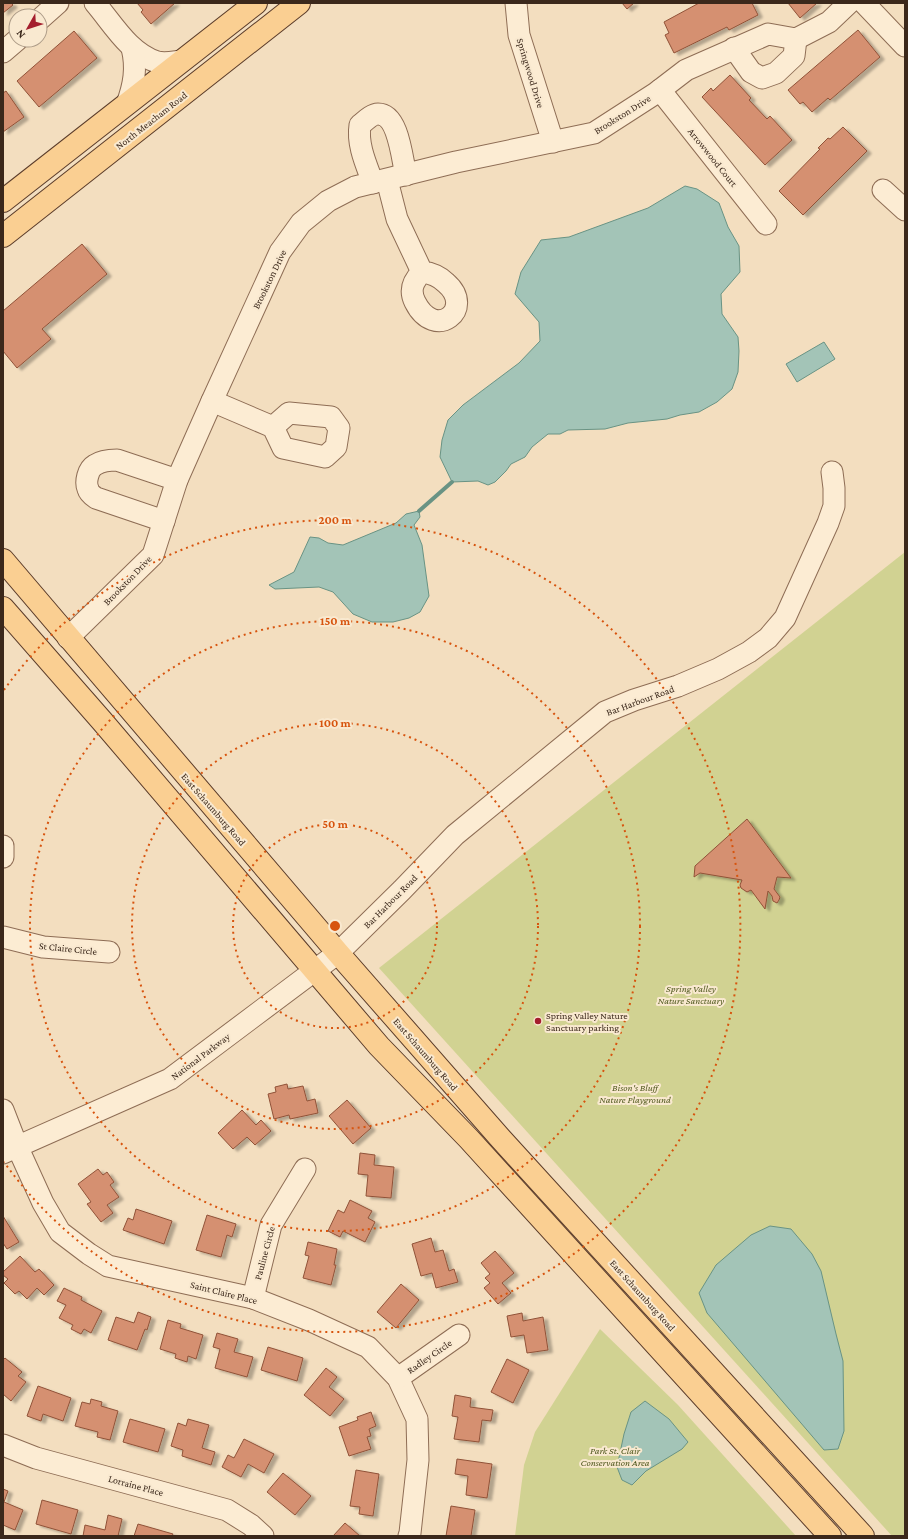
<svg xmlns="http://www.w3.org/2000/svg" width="908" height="1539" viewBox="0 0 908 1539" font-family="'Crimson Pro',serif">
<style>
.green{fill:#d1d292}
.water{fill:#a3c4b7;stroke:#699384}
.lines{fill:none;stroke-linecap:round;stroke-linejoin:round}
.stream{stroke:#699384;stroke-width:4}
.building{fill:#d59071;stroke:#905238;filter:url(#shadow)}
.minor-casing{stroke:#8e6d55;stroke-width:23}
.major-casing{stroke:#5b3c2a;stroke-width:24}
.minor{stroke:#fcecd3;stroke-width:21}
.major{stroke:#facf92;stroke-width:22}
.ring{fill:none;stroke:#d7540e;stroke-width:2;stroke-dasharray:2 4}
.poi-dot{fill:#a41e2d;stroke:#f9e9d0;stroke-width:1.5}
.labels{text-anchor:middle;stroke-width:4;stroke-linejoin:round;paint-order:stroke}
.street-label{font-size:10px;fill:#3b281b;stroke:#f9e9d0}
.park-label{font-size:10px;font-style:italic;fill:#525a20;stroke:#f9e9d0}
.poi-label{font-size:10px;fill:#3b281b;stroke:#f9e9d0;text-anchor:start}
.centre{fill:#d7540e;stroke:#f9e9d0;stroke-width:2}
.ring-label{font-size:12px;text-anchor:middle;font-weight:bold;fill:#d7540e;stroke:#f9e9d0;stroke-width:4;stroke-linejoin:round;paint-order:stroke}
</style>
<defs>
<filter id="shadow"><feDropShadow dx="4.5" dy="2.5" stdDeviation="1" flood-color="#0004"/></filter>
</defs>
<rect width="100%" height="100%" fill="#f3debf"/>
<!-- green -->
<g class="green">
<path d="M 905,552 L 905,1536 L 892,1536 L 379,968 Z"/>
<path d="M 600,1329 L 678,1405 L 796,1536 L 515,1536 L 524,1465 L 535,1432 Z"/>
</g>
<!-- water -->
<g class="water">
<path d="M 685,186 L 697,189 L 719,203 L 728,227 L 739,246 L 740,272 L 721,294 L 722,314 L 738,337 L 739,351 L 738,372 L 732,389 L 717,402 L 699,412 L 680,415 L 667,419 L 628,423 L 605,429 L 568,430 L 560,434 L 548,434 L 532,447 L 525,457 L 511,464 L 506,471 L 495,482 L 488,485 L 478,481 L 452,482 L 440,457 L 442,440 L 448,420 L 463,405 L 519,363 L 540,341 L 539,322 L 515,294 L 521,272 L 541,240 L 569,237 L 648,208 Z"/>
<path d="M 824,342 L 835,359 L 797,382 L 786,364 Z"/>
<path d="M 419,511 L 420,517 L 414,525 L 422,545 L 429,596 L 420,612 L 409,618 L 393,622 L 372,622 L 353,614 L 333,592 L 319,587 L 275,589 L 269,585 L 294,572 L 310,537 L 319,538 L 328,543 L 343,545 L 396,523 L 406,514 Z"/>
<path d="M 770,1226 L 791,1229 L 812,1254 L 821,1271 L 836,1334 L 843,1361 L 844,1431 L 838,1449 L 824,1450 L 707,1313 L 699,1293 L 716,1265 L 751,1235 Z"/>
<path d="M 645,1401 L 669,1419 L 688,1442 L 682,1449 L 646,1471 L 632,1485 L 622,1480 L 617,1467 L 624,1434 L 631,1412 Z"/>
</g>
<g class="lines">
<!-- stream -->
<path class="stream" d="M 419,511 L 452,482"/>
</g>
<!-- building -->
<g class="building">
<path d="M 3,3 L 11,3 L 13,5 L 3,13 Z"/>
<path d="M 137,3 L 175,3 L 151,24 L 141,12 L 143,10 Z"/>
<path d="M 622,3 L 634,3 L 627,9 Z"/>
<path d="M 699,3 L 752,3 L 758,15 L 729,30 L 727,27 L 674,53 L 665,35 L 669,33 L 664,22 Z"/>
<path d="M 788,3 L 817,3 L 800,18 Z"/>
<path d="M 858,30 L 880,57 L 830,100 L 828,98 L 812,112 L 803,102 L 800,104 L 788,90 Z"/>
<path d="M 74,31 L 97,58 L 39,107 L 17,81 Z"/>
<path d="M 730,75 L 751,98 L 749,100 L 767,119 L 770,116 L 792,140 L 765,165 L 702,97 L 711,88 L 713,91 Z"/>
<path d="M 6,91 L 24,117 L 3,132 L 3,93 Z"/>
<path d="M 843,127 L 867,151 L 803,215 L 779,191 L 820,149 L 818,148 L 828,138 L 830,139 Z"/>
<path d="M 82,244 L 107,274 L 42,329 L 51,339 L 17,368 L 3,351 L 3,311 Z"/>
<path d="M 747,819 L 791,878 L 777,877 L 774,889 L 780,897 L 779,900 L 777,903 L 773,901 L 772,896 L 768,891 L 765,909 L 751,890 L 747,892 L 741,888 L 740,885 L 742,880 L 700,873 L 694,877 L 695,866 Z"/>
<path d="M 287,1084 L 288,1089 L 303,1086 L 307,1101 L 315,1099 L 318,1113 L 290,1119 L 289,1115 L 274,1119 L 268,1094 L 276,1092 L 275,1087 Z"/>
<path d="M 347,1100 L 371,1128 L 353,1144 L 329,1116 Z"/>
<path d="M 242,1110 L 256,1125 L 261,1120 L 271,1131 L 255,1145 L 247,1137 L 233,1149 L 218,1133 Z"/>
<path d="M 360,1153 L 375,1155 L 374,1165 L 394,1167 L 391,1198 L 366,1196 L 368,1175 L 358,1174 Z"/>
<path d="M 98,1169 L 103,1175 L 107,1172 L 114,1182 L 110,1185 L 119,1197 L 107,1205 L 113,1213 L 101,1222 L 87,1204 L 91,1202 L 78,1184 Z"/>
<path d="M 350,1200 L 372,1211 L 368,1218 L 375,1222 L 365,1242 L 343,1231 L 340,1237 L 328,1231 L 338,1210 L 344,1213 Z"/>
<path d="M 136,1209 L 172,1221 L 164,1244 L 123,1230 L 128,1218 L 133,1220 Z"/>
<path d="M 207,1215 L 236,1224 L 232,1237 L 227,1235 L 221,1257 L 196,1250 Z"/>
<path d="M 3,1216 L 19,1242 L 7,1249 L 3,1243 Z"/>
<path d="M 431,1238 L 435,1252 L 443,1250 L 449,1271 L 454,1269 L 458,1282 L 436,1288 L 432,1273 L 421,1276 L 412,1244 Z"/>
<path d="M 308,1242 L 337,1249 L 334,1265 L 336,1265 L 331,1285 L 303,1278 L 309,1256 L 305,1255 Z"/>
<path d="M 495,1251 L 514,1273 L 502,1283 L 511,1293 L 498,1304 L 484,1288 L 490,1283 L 485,1278 L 490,1274 L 481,1263 Z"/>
<path d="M 20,1256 L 35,1272 L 39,1269 L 54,1285 L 44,1295 L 37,1288 L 27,1299 L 19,1291 L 15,1294 L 4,1283 L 8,1279 L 3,1275 L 3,1272 Z"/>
<path d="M 401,1284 L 419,1300 L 396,1328 L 377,1312 Z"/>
<path d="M 64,1288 L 82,1297 L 81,1300 L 102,1311 L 91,1333 L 84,1329 L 81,1334 L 71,1329 L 73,1325 L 59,1318 L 66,1305 L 57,1301 Z"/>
<path d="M 138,1312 L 151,1317 L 147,1330 L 145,1329 L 137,1350 L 108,1340 L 116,1317 L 134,1323 Z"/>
<path d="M 522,1313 L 523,1321 L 543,1317 L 548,1350 L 527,1353 L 524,1335 L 511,1337 L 507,1316 Z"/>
<path d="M 168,1320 L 181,1324 L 180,1328 L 203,1335 L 196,1359 L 188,1356 L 187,1362 L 175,1358 L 176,1354 L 160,1349 Z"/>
<path d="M 217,1333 L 238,1339 L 234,1352 L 253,1357 L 247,1377 L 215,1368 L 220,1349 L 213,1347 Z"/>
<path d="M 268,1347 L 303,1358 L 297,1381 L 261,1370 Z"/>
<path d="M 5,1358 L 22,1372 L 18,1376 L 26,1382 L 11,1401 L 3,1394 L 3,1360 Z"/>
<path d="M 507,1359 L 529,1370 L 513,1403 L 491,1392 Z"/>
<path d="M 326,1368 L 337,1377 L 329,1387 L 344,1399 L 330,1416 L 304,1395 Z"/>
<path d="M 38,1386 L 71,1398 L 63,1421 L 43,1414 L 41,1421 L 27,1416 Z"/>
<path d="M 455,1395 L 471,1398 L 470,1407 L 493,1410 L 491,1421 L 482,1420 L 479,1442 L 454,1439 L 458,1417 L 452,1416 Z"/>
<path d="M 91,1399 L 102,1402 L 101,1406 L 118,1411 L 110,1440 L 97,1437 L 98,1432 L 75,1426 L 82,1402 L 90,1404 Z"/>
<path d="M 371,1412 L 376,1426 L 369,1429 L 371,1436 L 367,1437 L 371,1449 L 349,1456 L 339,1427 L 358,1420 L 357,1417 Z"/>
<path d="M 130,1419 L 165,1429 L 158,1452 L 123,1442 Z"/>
<path d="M 188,1419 L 209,1425 L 202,1448 L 215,1452 L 211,1465 L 182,1456 L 183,1450 L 171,1446 L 178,1423 L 186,1426 Z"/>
<path d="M 244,1439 L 274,1454 L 264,1473 L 248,1464 L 241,1477 L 222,1467 L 228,1455 L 234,1458 Z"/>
<path d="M 457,1459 L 492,1464 L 487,1498 L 466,1495 L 468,1476 L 455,1474 Z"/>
<path d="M 356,1470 L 379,1474 L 373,1516 L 359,1514 L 360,1507 L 350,1506 Z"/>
<path d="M 283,1473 L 311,1496 L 295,1515 L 267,1492 Z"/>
<path d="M 3,1489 L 8,1491 L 4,1502 L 23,1510 L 15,1530 L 3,1525 Z"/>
<path d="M 42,1500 L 78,1510 L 71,1534 L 36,1524 Z"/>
<path d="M 451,1506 L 475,1510 L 471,1536 L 446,1536 Z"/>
<path d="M 108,1515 L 122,1519 L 118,1536 L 83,1536 L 85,1525 L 105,1530 Z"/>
<path d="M 345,1523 L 360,1536 L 333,1536 Z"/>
<path d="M 138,1524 L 173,1534 L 172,1536 L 134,1536 Z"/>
</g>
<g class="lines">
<!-- minor casing -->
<g class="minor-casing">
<g id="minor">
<path d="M 95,3 C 113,24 129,53 157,62 C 165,64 173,62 182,61"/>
<path d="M 516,3 L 519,35 L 553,142"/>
<path d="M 864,3 L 905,46"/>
<path d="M 40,19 L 58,3"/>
<path d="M 734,48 L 751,72 L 762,78 L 776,73 L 794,56 L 796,39"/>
<path d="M 3,52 L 17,40"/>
<path d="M 660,90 L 766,224"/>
<path d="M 127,104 C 134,85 137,68 132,48"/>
<path d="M 387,180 L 397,219 L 422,272 C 432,273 439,276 446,283 C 476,309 435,342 415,302 C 409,290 413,281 422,272"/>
<path d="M 373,183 C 366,164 357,145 360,125 C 365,121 372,114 378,114 C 399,114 402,160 406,175"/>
<path d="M 883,190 L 905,210"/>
<path d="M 212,401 L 273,427 L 283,448 L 325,457 L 336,447 L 339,428 L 331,417 L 289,413 L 273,427"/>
<path d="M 164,521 L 96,498 C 93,496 89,493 88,489 C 85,482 88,469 95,465 C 101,461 110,460 117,460 L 177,480"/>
<path d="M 68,638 L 153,555 L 177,480 L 212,401 L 280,252 L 301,223 L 328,201 L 355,187 L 456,162 L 594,133 L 656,93 L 686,70 L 768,34 L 796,39 L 829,22 L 849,3"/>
<path d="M 3,846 L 3,857"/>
<path d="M 3,937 L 43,947 L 109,952"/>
<path d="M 3,1110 L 17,1146 L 43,1203 L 60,1232 L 89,1254 L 108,1266 L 253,1298 L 309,1320 L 368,1347 L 398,1378 L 417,1419 L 418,1460 L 410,1533 L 409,1536"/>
<path d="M 3,1153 L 170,1079 L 338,953 L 402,890 L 455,835 L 605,712 L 634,700 L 678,686 L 718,669 L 749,652 L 768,638 L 785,618 L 828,523 L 834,506 L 834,488 L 832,472"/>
<path d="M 253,1298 L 271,1225 L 305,1169"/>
<path d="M 398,1378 L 459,1335"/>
<path d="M 3,1445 L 36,1458 L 227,1510 L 251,1525 L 263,1536"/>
</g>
</g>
<!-- major casing -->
<g class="major-casing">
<g id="major">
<path d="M 3,201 L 256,3"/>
<path d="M 3,236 L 299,3"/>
<path d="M 3,560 L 338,953 L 501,1139 L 863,1536"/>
<path d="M 3,608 L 102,721 L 379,1046 L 469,1139 L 830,1536"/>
</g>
</g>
<!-- minor -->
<use href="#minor" class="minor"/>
<!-- major -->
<use href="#major" class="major"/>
</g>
<!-- distance rings -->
<g class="ring">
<circle cx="335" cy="926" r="102"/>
<circle cx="335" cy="926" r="203"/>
<circle cx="335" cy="926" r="305"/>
<path d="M4 690A406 406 0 1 1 4 1162"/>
</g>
<!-- markers -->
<circle class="poi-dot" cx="538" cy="1021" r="4"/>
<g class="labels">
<!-- street labels -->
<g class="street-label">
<text transform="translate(531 73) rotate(73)" y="4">Springwood Drive</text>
<text transform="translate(622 114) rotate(-32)" y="4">Brookston Drive</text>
<text transform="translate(151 120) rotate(-38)" y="4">North Meacham Road</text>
<text transform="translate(713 157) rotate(51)" y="4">Arrowwood Court</text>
<text transform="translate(269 279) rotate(-64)" y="4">Brookston Drive</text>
<text transform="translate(127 580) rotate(-46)" y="4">Brookston Drive</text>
<text transform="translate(640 700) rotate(-20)" y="4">Bar Harbour Road</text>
<text transform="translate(214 809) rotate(49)" y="4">East Schaumburg Road</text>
<text transform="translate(390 901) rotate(-45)" y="4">Bar Harbour Road</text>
<text transform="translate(68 948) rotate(6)" y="4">St Claire Circle</text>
<text transform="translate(426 1054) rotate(49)" y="4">East Schaumburg Road</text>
<text transform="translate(200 1056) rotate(-37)" y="4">National Parkway</text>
<text transform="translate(264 1253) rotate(-75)" y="4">Pauline Circle</text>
<text transform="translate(224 1292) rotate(14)" y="4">Saint Claire Place</text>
<text transform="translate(643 1295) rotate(48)" y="4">East Schaumburg Road</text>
<text transform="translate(429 1356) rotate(-35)" y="4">Radley Circle</text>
<text transform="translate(136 1485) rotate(15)" y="4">Lorraine Place</text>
</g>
<!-- park labels -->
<g class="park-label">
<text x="691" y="992">Spring Valley<tspan x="691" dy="12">Nature Sanctuary</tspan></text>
<text x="635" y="1091">Bison's Bluff<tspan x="635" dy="12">Nature Playground</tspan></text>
<text x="615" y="1454">Park St. Clair<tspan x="615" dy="12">Conservation Area</tspan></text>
</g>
<!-- poi labels -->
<g class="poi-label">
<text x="546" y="1019">Spring Valley Nature<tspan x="546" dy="12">Sanctuary parking</tspan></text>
</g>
</g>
<circle cx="335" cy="926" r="6" class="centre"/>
<g class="ring-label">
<text x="335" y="524">200 m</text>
<text x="335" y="625">150 m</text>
<text x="335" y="727">100 m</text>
<text x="335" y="828">50 m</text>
</g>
<!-- border -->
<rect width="908" height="1539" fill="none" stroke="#3b281b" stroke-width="8"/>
<!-- north arrow -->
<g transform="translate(28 28) rotate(231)"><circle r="19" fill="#f9e9d0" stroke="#ad9c88"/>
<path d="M0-3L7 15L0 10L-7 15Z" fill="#a41e2d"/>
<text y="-6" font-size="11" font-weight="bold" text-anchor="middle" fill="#3b281b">N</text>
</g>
</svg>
